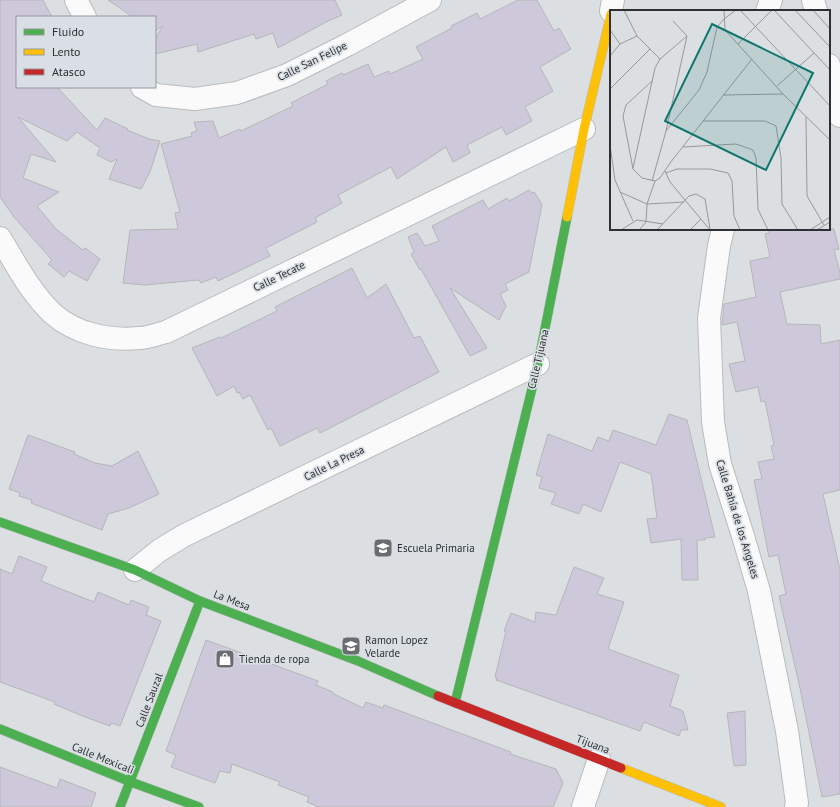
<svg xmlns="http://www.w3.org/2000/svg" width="840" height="807" viewBox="0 0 840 807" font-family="'PT Sans',sans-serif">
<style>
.building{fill:#cdc9da;stroke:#b5b6b9}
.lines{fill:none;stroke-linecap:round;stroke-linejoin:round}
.street-casing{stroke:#b9bbbd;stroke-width:24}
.fast-casing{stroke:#b9bbbd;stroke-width:10}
.slow-casing{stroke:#b9bbbd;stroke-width:10}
.jam-casing{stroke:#b9bbbd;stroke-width:10}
.street{stroke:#fafafb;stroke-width:22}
.fast{stroke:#4caf50;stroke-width:9}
.slow{stroke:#ffc107;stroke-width:9}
.jam{stroke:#c62828;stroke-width:9}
.labels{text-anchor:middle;stroke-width:3.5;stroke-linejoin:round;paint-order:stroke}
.street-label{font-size:11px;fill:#2d3032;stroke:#d9dfe5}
.poi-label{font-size:11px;fill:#2d3032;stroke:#d9dfe5;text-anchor:start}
.inset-road{fill:none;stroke:#96999c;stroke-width:1}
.view{fill:#0f766e;fill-opacity:0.15;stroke:#0f766e;stroke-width:2}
.inset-edge{fill:none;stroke:#2d3032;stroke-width:2}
</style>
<rect width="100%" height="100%" fill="#dcdfe2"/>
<!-- building -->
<g class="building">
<path d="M 0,0 L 43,0 L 52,17 L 17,17 L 17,87 L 57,87 L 97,130 L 105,118 L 128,129 L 127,130 L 149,139 L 160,141 L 150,172 L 141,189 L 109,179 L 117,159 L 111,162 L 97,155 L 100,148 L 77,132 L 67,141 L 18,117 L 56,162 L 31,154 L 23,178 L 59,192 L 37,206 L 56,229 L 83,250 L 85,248 L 100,259 L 87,281 L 69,271 L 64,277 L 48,264 L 52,260 L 14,217 L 0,197 Z"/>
<path d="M 108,0 L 335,0 L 342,15 L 328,21 L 278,48 L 273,33 L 256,39 L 254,34 L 198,52 L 197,44 L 155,54 L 155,39 L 163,26 L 155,31 L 155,17 L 133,17 Z"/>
<path d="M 518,0 L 537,0 L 554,31 L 559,28 L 571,49 L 540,67 L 553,91 L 525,107 L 532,121 L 506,135 L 502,127 L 467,145 L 470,153 L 453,162 L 446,147 L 397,179 L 391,167 L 338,195 L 342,203 L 315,218 L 317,222 L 266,248 L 270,256 L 218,281 L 216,277 L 201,283 L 199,280 L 145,285 L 123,283 L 130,230 L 178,229 L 175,213 L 180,212 L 161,144 L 192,136 L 191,133 L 197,131 L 194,122 L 213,121 L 219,138 L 240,129 L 241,131 L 293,106 L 291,103 L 328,84 L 326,81 L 342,73 L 343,75 L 368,64 L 374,77 L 389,71 L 390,74 L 423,59 L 416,47 L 452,28 L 451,26 L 477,13 L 480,19 Z"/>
<path d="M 529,190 L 532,193 L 534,192 L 542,204 L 529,272 L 505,284 L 508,290 L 500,294 L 506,306 L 499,320 L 450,288 L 487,348 L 470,356 L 421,269 L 420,270 L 411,254 L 414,252 L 408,237 L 417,233 L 425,246 L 439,241 L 432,226 L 483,200 L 488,209 L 507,198 L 509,201 Z"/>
<path d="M 768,229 L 834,229 L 839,249 L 834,250 L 840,272 L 840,279 L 780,292 L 787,324 L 820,325 L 821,344 L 840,340 L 840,490 L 823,494 L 840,570 L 840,794 L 822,797 L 800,688 L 779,596 L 786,594 L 778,555 L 769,557 L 754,480 L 762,479 L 758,462 L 774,459 L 771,446 L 774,445 L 765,401 L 761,402 L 758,387 L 736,392 L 729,364 L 745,361 L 737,322 L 722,325 L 724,304 L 756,297 L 750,261 L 770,257 L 765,234 L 769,233 Z"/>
<path d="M 352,268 L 367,298 L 386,284 L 414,338 L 420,336 L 439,372 L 320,433 L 317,428 L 280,446 L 271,428 L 268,430 L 250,395 L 243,399 L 239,392 L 237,393 L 234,386 L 217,396 L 192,348 L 220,337 L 221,338 L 277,311 L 275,307 Z"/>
<path d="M 669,414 L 687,420 L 715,537 L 705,538 L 705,540 L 697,540 L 698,580 L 682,580 L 681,539 L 651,543 L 647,519 L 657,518 L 651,474 L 620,462 L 601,512 L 583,504 L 579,514 L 551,504 L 556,493 L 539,488 L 542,477 L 536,475 L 548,434 L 592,451 L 598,437 L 609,441 L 613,430 L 656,445 Z"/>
<path d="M 28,435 L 75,452 L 74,454 L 95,463 L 112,466 L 138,451 L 159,494 L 129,508 L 108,514 L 102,530 L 31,503 L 32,500 L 19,496 L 20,493 L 9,489 Z"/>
<path d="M 19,556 L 47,567 L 41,581 L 94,602 L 98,592 L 129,605 L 131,600 L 149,607 L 146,615 L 161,621 L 120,726 L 111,723 L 110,726 L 85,717 L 54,704 L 55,702 L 0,682 L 0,569 L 12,574 Z"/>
<path d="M 574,567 L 604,578 L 597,594 L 624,602 L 608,649 L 679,675 L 670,706 L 683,711 L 688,730 L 681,730 L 679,736 L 644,722 L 640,731 L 496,680 L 497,678 L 495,677 L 506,631 L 504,631 L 511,613 L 535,622 L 536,612 L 556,615 Z"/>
<path d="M 206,640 L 318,681 L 316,685 L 333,692 L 332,693 L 363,708 L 366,702 L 383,708 L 384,705 L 511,752 L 510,754 L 556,769 L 563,783 L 553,807 L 319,807 L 307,802 L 309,797 L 278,785 L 280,782 L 232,764 L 230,773 L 220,771 L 215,783 L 171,767 L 176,755 L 166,751 Z"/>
<path d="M 745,711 L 746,765 L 734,766 L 727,713 Z"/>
<path d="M 0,767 L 57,788 L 60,779 L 96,793 L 91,807 L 0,807 Z"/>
</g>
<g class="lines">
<!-- street casing -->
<g class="street-casing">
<g id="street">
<path d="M 76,0 L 85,17"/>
<path d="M 813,0 L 816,11"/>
<path d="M 611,11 L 613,0"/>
<path d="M 767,11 L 771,0"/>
<path d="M 829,65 L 840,116"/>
<path d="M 142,87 L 156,95 L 195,99 L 237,93 L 287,75 L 347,45 L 430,0"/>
<path d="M 723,229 L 719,246 L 709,318 L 713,422 L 720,464 L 743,536 L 759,591 L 787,731 L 797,803 L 796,807"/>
<path d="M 0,238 C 16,264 30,292 52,313 C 75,334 109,341 139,338 C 148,338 157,334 166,332 L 584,129"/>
<path d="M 135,570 L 160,550 L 185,535 L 538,364"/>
<path d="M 583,807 L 599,759"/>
</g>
</g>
<!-- fast casing -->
<g class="fast-casing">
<g id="fast">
<path d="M 0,522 L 135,570 L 200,601 L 358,661 L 438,696"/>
<path d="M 455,703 L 538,364 L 567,217"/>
<path d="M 0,729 L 131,782 L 199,807"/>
<path d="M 120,807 L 200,601"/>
</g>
</g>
<!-- slow casing -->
<g class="slow-casing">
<g id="slow">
<path d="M 567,217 L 584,129 L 611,14"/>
<path d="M 621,768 L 721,807"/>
</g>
</g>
<!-- jam casing -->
<g class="jam-casing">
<path id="jam" d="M 438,696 L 621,768"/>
</g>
<!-- street -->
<use href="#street" class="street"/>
<!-- fast -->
<use href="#fast" class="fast"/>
<!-- slow -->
<use href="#slow" class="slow"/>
<!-- jam -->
<use href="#jam" class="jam"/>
</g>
<!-- icons -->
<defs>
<g id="school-square" transform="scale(1)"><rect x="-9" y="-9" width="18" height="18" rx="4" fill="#6a6d70" stroke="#d9dfe5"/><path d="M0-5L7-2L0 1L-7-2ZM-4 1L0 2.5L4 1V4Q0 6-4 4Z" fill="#fff"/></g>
<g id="shop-square" transform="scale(1)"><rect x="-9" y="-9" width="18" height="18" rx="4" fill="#6a6d70" stroke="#d9dfe5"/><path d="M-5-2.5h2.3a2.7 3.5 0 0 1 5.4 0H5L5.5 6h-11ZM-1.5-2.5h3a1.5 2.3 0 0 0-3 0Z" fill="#fff"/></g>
</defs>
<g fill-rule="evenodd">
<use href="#school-square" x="383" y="548"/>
<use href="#school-square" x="351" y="646"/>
<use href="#shop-square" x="225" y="659"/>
</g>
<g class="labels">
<!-- street labels -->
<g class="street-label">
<text transform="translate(312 61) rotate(-26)" y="4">Calle San Felipe</text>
<text transform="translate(279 276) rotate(-26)" y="4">Calle Tecate</text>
<text transform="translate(538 359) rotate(-77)" y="4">Calle Tijuana</text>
<text transform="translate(334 463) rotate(-26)" y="4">Calle La Presa</text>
<text transform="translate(738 519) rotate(73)" y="4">Calle Bahía de los Angeles</text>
<text transform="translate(232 600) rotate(21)" y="4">La Mesa</text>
<text transform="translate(149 700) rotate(-69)" y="4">Calle Sauzal</text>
<text transform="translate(593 744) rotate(21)" y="4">Tijuana</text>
<text transform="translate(103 758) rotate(22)" y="4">Calle Mexicali</text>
</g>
<!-- poi labels -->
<g class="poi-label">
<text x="397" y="552">Escuela Primaria</text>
<text x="365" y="644">Ramon Lopez<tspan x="365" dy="13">Velarde</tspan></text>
<text x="239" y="663">Tienda de ropa</text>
</g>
</g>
<!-- overview -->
<g transform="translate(610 10)">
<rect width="220" height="220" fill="#dcdfe2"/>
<path class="inset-road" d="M 14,0 L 27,26 L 50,49M 114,0 L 115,20 L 173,84 L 220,130M 130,0 L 220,96M 164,0 L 220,60M 185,0 L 220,37M 203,0 L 220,19M 114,9 L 126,0M 63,11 L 77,26M 0,20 L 10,34M 128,34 L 162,0M 0,46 L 10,34 L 27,26M 42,71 L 16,95 L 13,106 L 23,159 L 32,168 L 45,171 L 50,168 L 60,153 L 142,49M 167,76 L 204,43M 0,79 L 40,39M 113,85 L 173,84M 196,107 L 197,186 L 214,215M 93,111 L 155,111 L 166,116 L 171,148 L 172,194 L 188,220M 56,121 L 89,80 L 97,62 L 107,17 L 114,9M 0,135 L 5,170 L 23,211M 73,137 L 126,134 L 143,140 L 146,148 L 148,199 L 158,220M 23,158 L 45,58 L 50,49 L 77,26M 55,161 L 60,172 L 100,220M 56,163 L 67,159 L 100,159 L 118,163 L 122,171 L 124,206 L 130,220M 42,171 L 56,121 L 77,26M 10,182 L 37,194 L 74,192M 11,220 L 27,210 L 53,214M 29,220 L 36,212 L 37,194 L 45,171M 47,220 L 79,186 L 86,184 L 95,189 L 100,219M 80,220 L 91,209M 200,220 L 220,207M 207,220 L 220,212"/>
<path class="view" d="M 102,14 L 203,63 L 156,160 L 55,111 Z"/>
<rect width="220" height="220" class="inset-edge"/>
</g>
<!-- legend -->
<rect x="16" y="16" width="140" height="72" fill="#d9dfe5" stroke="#94999d"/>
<rect x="24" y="29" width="20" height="6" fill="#4caf50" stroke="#94999d"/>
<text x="52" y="36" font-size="12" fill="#2d3032">Fluido</text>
<rect x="24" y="49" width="20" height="6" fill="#ffc107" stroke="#94999d"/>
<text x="52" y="56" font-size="12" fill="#2d3032">Lento</text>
<rect x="24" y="69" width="20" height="6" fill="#c62828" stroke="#94999d"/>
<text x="52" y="76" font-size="12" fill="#2d3032">Atasco</text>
</svg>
